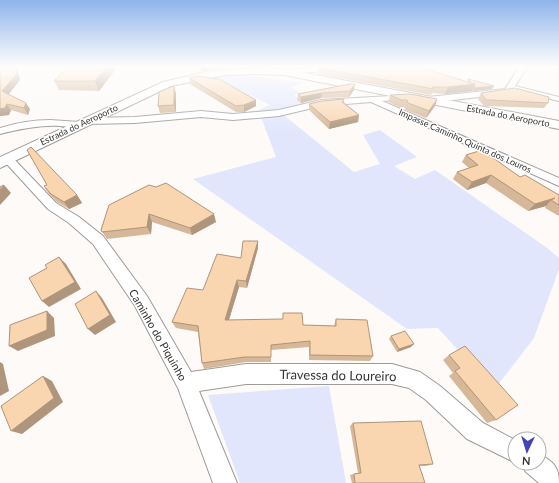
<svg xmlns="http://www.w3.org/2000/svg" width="559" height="483" viewBox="0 0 559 483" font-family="Lato,sans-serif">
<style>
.green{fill:#e1e6fc}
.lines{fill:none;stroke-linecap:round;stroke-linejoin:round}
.minor-casing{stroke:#9d9b99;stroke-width:2}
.secondary-casing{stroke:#9d9b99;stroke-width:2}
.minor{fill:#fff;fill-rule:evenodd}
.secondary{fill:#fff;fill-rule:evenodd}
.wall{fill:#d6b797}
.shaded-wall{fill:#ae957b}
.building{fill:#f9d5b0;stroke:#ae957b}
.labels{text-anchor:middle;stroke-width:3;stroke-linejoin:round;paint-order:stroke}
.far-street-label{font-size:9px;fill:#363534;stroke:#fff}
.street-label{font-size:11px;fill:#363534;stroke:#fff}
.near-street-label{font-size:13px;fill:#363534;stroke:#fff}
</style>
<rect width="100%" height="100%" fill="#fdfaf8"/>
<!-- green -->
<g class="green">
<path d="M 230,75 L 254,76 L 303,83 L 291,87 L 300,93 L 294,95 L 305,103 L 275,111 L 256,111 L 270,105 L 216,78 Z"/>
<path d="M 285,116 L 354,172 L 380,164 L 363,135 L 380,130 L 417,157 L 394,166 L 415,179 L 435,170 L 547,248 L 559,258 L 559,269 L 534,338 L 494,390 L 438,328 L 407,329 L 193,179 L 276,157 L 261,117 Z"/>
<path d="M 329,386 L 346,483 L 240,483 L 208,395 Z"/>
</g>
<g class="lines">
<!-- minor casing -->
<g class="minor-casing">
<g id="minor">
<path d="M 259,66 L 267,66 L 277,71 L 273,73 L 260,67 Z"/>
<path d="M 330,66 L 341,66 L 325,71 L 284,74 L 280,72 L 284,70 Z"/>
<path d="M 520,66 L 527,67 L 515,86 L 559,97 L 559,101 L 513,90 L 511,93 L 504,94 L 428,103 L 424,100 L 428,97 L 505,89 Z"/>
<path d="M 408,95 L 412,97 L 411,99 L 382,101 L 559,178 L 559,186 L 371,102 L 321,106 L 279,116 L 233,120 L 201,117 L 135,123 L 88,124 L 83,121 L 88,118 L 135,117 L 201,111 L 233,114 L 279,110 L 321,100 Z"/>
<path d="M 50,120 L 80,122 L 85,125 C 79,130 67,126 60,126 C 39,125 21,129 0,134 L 0,128 C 16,123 32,120 50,120 Z"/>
<path d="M 8,156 L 12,157 L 56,203 L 79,217 L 103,236 L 147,296 L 191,372 L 246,364 L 392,364 L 420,372 L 440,386 L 483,423 L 515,440 L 516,463 L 467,439 L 426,400 L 409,388 L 392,384 L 246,384 L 199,391 L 237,483 L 213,483 L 178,388 L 135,306 L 93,244 L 69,223 L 48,209 L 4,161 L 3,159 Z"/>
<path d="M 539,454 C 554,462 559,467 559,483 L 539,483 L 525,471 L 522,463 L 539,463 Z"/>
</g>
</g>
<!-- secondary casing -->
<g class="secondary-casing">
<path id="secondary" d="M 254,68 L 284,69 L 559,121 L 559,129 L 284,75 L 254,74 L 225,75 L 171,86 L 0,168 L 0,157 L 163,82 L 210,71 Z"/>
</g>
<!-- minor -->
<use href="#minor" class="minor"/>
<!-- secondary -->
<use href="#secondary" class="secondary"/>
</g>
<!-- wall -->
<g class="wall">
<path d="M 0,66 L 20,80 L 9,94 L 30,109 L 28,115 L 11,110 L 9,115 L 0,116 Z"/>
<path d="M 69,66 L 114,66 L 115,70 L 99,91 L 59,90 L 54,81 Z"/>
<path d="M 198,66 L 221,66 L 221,68 L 201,71 Z"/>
<path d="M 319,68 L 467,82 L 468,79 L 492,89 L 473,91 L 472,90 L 472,91 L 445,94 L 432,93 L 431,95 L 318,74 Z"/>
<path d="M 189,78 L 256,106 L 244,112 L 236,112 L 190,84 Z"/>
<path d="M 354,90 L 349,97 L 321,98 L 301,103 L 297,100 L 298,94 Z"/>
<path d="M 176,93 L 176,112 L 160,113 L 158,106 Z"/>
<path d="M 481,93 L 548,103 L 544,108 L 486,106 L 483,105 L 478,99 Z"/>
<path d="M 390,95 L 437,99 L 435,106 L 426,118 L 406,110 L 404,107 L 399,107 L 388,102 Z"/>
<path d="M 344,99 L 344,102 L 359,115 L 358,122 L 329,129 L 309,110 L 309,104 Z"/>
<path d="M 466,155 L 520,177 L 559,195 L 559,216 L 545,208 L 546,206 L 528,211 L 486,183 L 467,190 L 453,179 L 457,172 L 469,168 L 462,162 Z"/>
<path d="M 44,186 L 77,195 L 82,203 L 69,209 L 57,202 L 49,194 Z"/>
<path d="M 109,205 L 216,222 L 192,235 L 152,222 L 151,234 L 107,239 L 101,230 Z"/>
<path d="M 258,248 L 247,288 L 239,287 L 229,320 L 303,325 L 334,326 L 336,319 L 373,356 L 370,361 L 309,360 L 309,347 L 271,350 L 271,362 L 246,362 L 204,369 L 202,363 L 198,332 L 176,328 L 172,322 L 203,290 L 241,258 Z"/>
<path d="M 391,336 L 411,347 L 397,352 L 389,339 Z"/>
<path d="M 449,355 L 518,405 L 496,420 L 487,423 L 449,376 L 453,373 L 443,360 Z"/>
<path d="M 353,423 L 433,464 L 426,466 L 419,466 L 425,483 L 352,483 L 350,475 L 358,473 L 350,426 Z"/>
</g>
<!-- shaded-wall -->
<g class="shaded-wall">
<path d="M 15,66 L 17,66 L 20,80 L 6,97 L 2,91 Z"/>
<path d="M 108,66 L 114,66 L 115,70 L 99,91 L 95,81 Z"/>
<path d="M 201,66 L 221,66 L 221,68 L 201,71 Z"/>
<path d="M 355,84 L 354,90 L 349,97 L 350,91 Z"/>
<path d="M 475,84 L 472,91 L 445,94 L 448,87 Z"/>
<path d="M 174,86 L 176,93 L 176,112 L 174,105 Z"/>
<path d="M 494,86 L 492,89 L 473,91 L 474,88 Z"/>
<path d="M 322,93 L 321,98 L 301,103 L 301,97 Z"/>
<path d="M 437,99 L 435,106 L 426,118 L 429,111 Z"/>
<path d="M 256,100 L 256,106 L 244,112 L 244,105 Z"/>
<path d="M 26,103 L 30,109 L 28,115 L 24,108 Z"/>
<path d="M 7,104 L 11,110 L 9,115 L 0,116 L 0,109 Z"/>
<path d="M 359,115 L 358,122 L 329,129 L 330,122 Z"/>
<path d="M 491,175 L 486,183 L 467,190 L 472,182 Z"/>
<path d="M 4,185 L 11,193 L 0,205 L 0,190 Z"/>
<path d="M 77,195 L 82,203 L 69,209 L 64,202 Z"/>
<path d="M 555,198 L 551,200 L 546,206 L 528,211 L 535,204 Z"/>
<path d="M 149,214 L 152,222 L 151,234 L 147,227 Z"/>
<path d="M 214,214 L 216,222 L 192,235 L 190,228 Z"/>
<path d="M 258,241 L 258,248 L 247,288 L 246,281 Z"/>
<path d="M 59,257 L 66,264 L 81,289 L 49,307 L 42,301 Z"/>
<path d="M 237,280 L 239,287 L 227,326 L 225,320 Z"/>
<path d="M 96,291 L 102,298 L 116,322 L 95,335 L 88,329 Z"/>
<path d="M 47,311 L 54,318 L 55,336 L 18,351 L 9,346 Z"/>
<path d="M 414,344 L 411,347 L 397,352 L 399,349 Z"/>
<path d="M 0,362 L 3,364 L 9,391 L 0,396 Z"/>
<path d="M 43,376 L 52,381 L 63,402 L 22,434 L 11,431 Z"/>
</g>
<!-- building -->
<g class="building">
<path d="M 0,66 L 15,66 L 17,74 L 2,91 L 26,103 L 24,108 L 7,104 L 5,108 L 0,109 Z"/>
<path d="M 69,66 L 108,66 L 95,81 L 54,81 Z"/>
<path d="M 327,66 L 415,66 L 475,84 L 448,87 L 432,87 L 434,89 L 319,68 Z"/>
<path d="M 196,76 L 219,79 L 256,100 L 244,105 L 236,106 L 189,78 Z"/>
<path d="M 468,79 L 494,86 L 474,88 L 474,87 L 475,84 L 471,83 Z"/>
<path d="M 350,84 L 355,84 L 350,91 L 322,93 L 301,97 L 298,94 Z"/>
<path d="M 174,86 L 174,105 L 158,106 L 159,92 Z"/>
<path d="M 515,88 L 549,97 L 548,103 L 489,100 L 486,100 L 481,93 Z"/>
<path d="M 410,94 L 437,99 L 429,111 L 408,103 L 407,100 L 401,100 L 390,95 Z"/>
<path d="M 344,99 L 342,102 L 359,115 L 330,122 L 309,104 L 322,101 Z"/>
<path d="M 31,147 L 77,195 L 64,202 L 51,194 L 44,186 L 47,185 L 27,150 Z"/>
<path d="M 482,150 L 520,177 L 525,175 L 559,195 L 559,205 L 551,200 L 555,198 L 535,204 L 491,175 L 472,182 L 457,172 L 478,165 L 466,155 Z"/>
<path d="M 166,183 L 214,214 L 190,228 L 149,214 L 147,227 L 102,232 L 101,230 L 109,205 L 149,185 L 156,187 Z"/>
<path d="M 4,185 L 0,190 L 0,187 Z"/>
<path d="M 243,241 L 258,241 L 246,281 L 237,280 L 225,320 L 283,319 L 283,313 L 302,313 L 303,325 L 336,326 L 336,319 L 367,320 L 373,356 L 310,355 L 310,341 L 271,345 L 271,357 L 245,357 L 202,363 L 198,326 L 172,322 L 187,288 L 203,290 L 217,254 L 241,258 Z"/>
<path d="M 59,257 L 75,282 L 42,301 L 29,278 L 47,268 L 45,265 Z"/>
<path d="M 96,291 L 110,315 L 88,329 L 75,304 Z"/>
<path d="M 47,311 L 47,330 L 9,346 L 10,325 Z"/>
<path d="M 405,331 L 414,344 L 399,349 L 391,336 Z"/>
<path d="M 465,346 L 518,405 L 496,420 L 455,371 L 460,368 L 449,355 Z"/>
<path d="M 43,376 L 54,398 L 11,431 L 1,406 Z"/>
<path d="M 421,421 L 433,464 L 419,465 L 425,483 L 355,483 L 354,474 L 361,473 L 353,423 Z"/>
</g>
<!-- sky -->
<linearGradient id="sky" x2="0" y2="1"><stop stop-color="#8fb4ea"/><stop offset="0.5" stop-color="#fefdfc"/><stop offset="1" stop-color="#fefdfc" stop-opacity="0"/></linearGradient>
<rect width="559" height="133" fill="url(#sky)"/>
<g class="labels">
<!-- far-street labels -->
<g class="far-street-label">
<text transform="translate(508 116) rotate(11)" y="3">Estrada do Aeroporto</text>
<text transform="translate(79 125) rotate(-25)" y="3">Estrada do Aeroporto</text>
<text transform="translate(465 141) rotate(24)" y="3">Impasse Caminho Quinta dos Louros</text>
</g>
<!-- street labels -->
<g class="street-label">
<text transform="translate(158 335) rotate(60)" y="4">Caminho do Piquinho</text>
</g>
<!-- near-street labels -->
<g class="near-street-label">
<text transform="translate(338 375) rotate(1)" y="5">Travessa do Loureiro</text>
</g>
</g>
<!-- north arrow -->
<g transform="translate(527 451) rotate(184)"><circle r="19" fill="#ffffff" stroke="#afaeae"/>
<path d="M0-3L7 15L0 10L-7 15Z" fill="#4243b8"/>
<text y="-6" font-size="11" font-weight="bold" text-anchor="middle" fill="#363534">N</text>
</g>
</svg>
